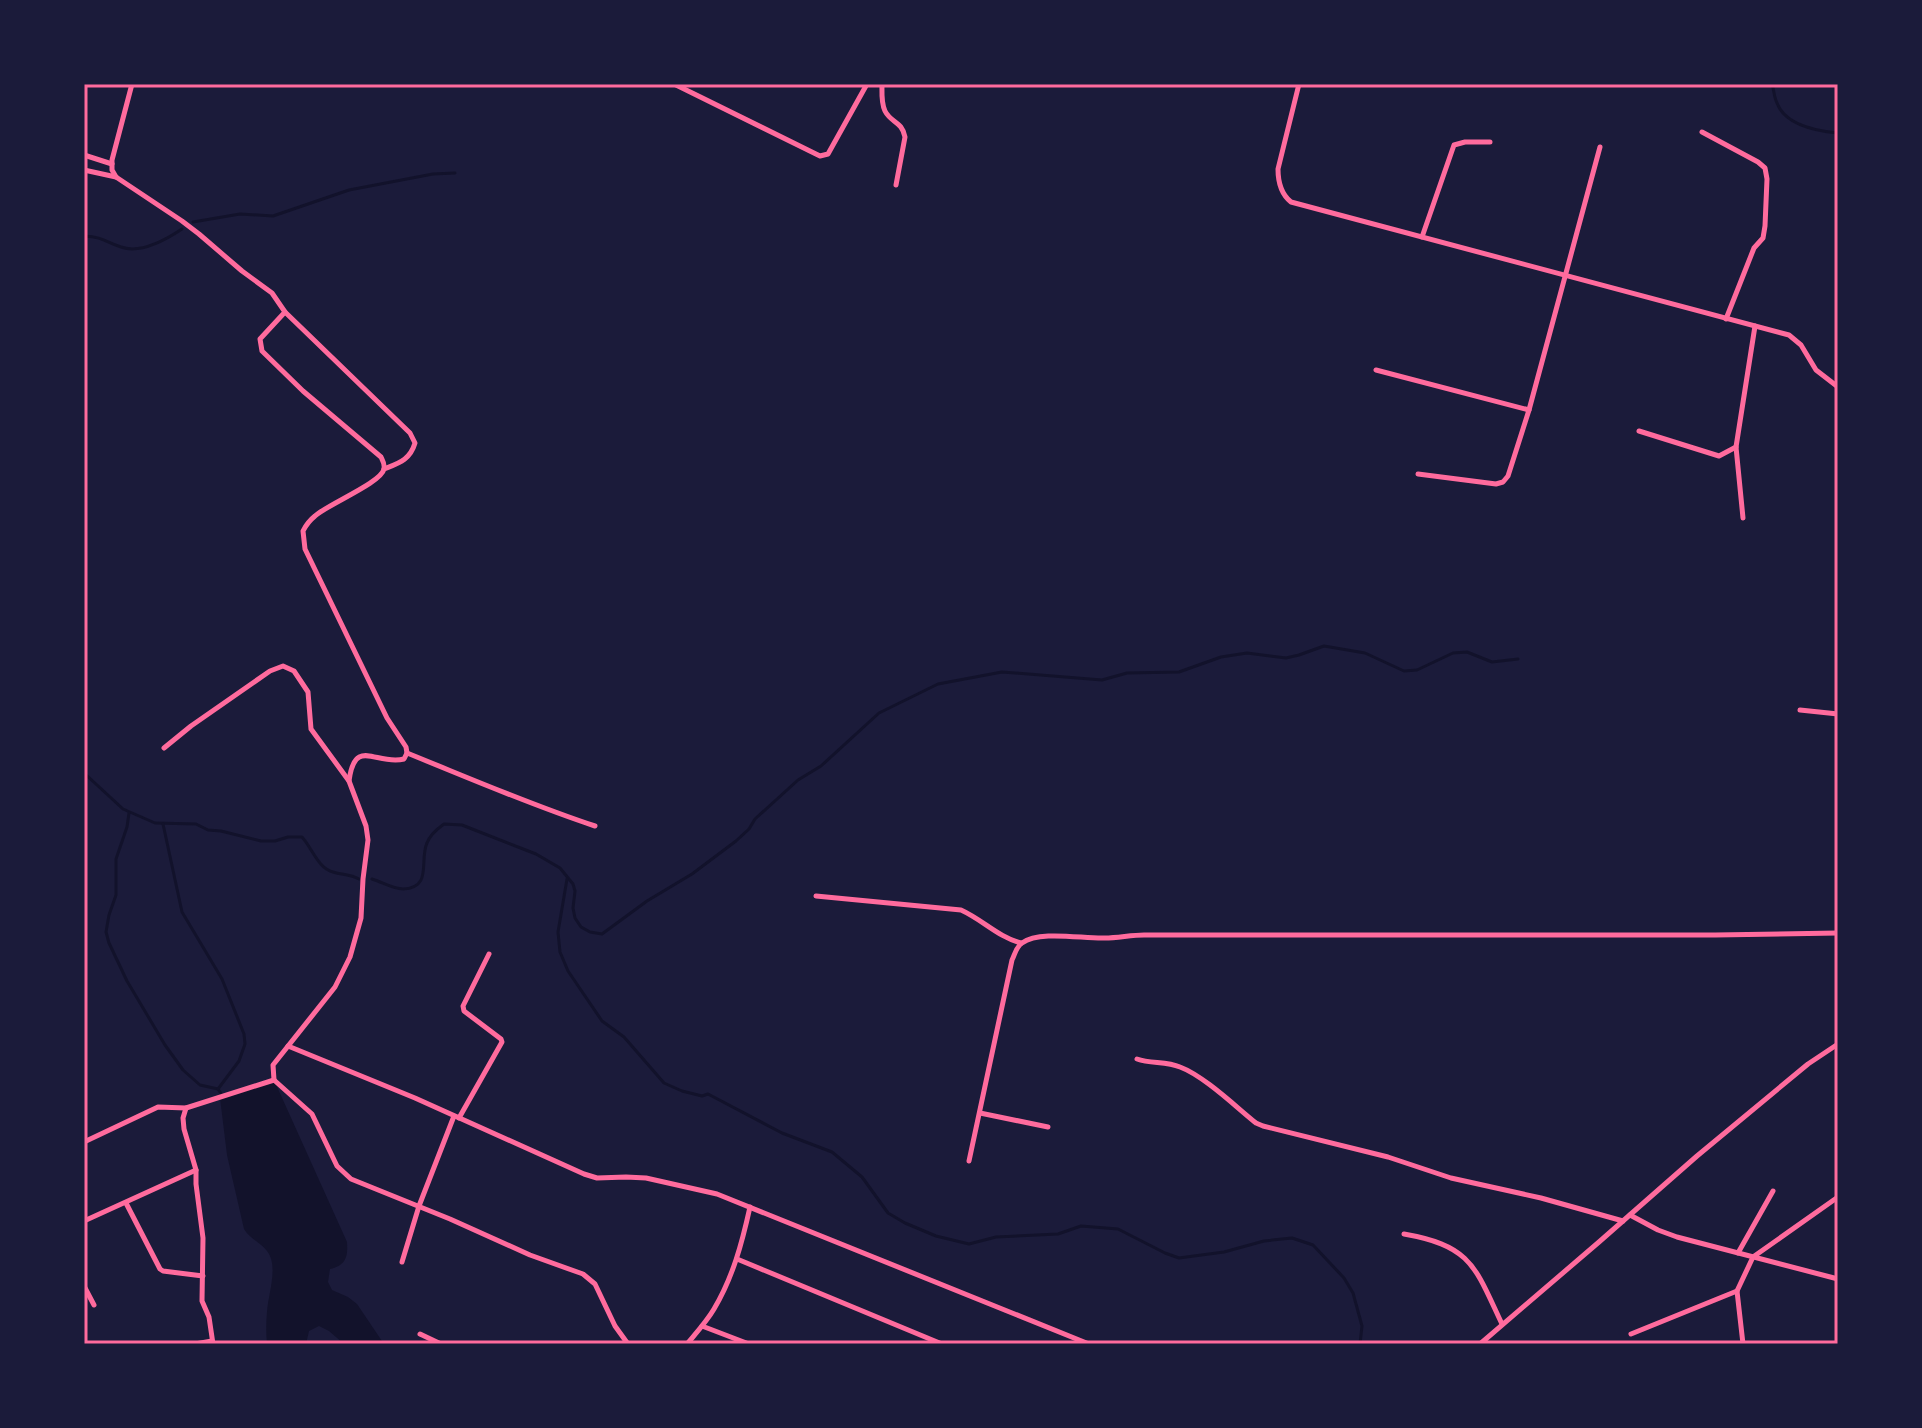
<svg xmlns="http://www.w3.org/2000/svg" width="1922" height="1428" viewBox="0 0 1922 1428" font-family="'Alegreya Sans',sans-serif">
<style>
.water{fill:#12122b}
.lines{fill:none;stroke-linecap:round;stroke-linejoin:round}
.stream{stroke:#12122b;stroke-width:3}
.minor{stroke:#ff6b9d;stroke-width:5}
.neatline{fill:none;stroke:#ff6b9d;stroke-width:3}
</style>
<rect width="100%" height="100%" fill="#1b1b3a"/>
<!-- water -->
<path class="water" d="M 274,1080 L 347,1242 C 348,1257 346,1265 330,1269 L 328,1282 L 332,1290 L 348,1297 L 357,1304 L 384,1344 L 344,1344 L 329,1331 L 319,1326 L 309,1331 L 306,1344 L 267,1344 C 266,1333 266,1323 267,1312 C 268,1294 279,1266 267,1251 C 260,1242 250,1239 244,1229 L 227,1155 L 220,1098 Z"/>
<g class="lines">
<!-- stream -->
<g class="stream">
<path d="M 1772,84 C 1774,90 1774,97 1777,103 C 1785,125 1817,131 1838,133"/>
<path d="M 193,222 L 240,214 L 273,216 L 349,190 L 433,174 L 455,173"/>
<path d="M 84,236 C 104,237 105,242 121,247 C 140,254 167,239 182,229"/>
<path d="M 84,773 L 123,809 L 155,823 L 196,824 L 208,830 L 221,831 L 261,841 L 275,841 L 288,837 L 302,837 C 312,848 318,868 333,872 C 342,875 350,874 359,879"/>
<path d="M 129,813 L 127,827 L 116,859 L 116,895 L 109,915 L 106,932 L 109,943 L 127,981 L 165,1045 L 183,1070 L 200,1085 L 218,1089 L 222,1095"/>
<path d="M 163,824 L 182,912 L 222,979 L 244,1034 L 245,1044 L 239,1061 L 218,1089"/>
<path d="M 372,879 C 382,882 393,889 403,889 C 433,888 419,860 427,843 C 430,835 437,829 444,824 L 462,825 L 536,854 L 560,868 L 573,884 L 575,891 L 573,908 L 575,918 L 581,927 L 590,932 L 602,934 L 647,901 L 692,874 L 736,841 L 749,829 L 755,819 L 798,780 L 821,766 L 879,713 L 938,684 L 1002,672 L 1102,680 L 1127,673 L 1179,672 L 1221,657 L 1247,653 L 1286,658 L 1299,655 L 1324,646 L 1365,653 L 1404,671 L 1417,670 L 1453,653 L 1467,652 L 1492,662 L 1518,659"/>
<path d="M 567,879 L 558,932 L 560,952 L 568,971 L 602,1021 L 624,1037 L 664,1083 L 682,1091 L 702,1096 L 708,1094 L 782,1133 L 832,1152 L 862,1177 L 888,1213 L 905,1223 L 936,1236 L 969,1244 L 996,1237 L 1058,1234 L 1081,1226 L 1118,1229 L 1165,1253 L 1179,1258 L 1224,1252 L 1264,1241 L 1292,1238 L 1313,1245 L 1344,1278 L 1353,1293 L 1362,1326 L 1360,1344"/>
</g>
<!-- minor -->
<g class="minor">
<path d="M 132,84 L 112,160 L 112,170 L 116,177 L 182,221 L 199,234 L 242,271 L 272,293 L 285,312 L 260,339 L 262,351 L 303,391 L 381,457 C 383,461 385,464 384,469 C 381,483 328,504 315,516 C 310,520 306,525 303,531 L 305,549 L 387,718 L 406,747 L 407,753 L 404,759 C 376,766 355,736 349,781"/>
<path d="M 674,84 L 820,156 L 828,154 L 867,84"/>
<path d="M 882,84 C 882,92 881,103 885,111 C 891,123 902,121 905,137 L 896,185"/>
<path d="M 1299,84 L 1278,169 C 1278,183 1281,194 1291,202 L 1789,335 L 1801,345 L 1816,370 L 1838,387"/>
<path d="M 1702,132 L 1758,162 L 1765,168 L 1767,179 L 1765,226 L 1763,238 L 1754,248 L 1726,319"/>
<path d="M 84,155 L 112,164"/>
<path d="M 84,170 L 116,177"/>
<path d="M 1422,237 L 1454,145 L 1465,142 L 1490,142"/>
<path d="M 285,312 L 410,433 L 415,443 C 410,460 399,463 384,469"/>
<path d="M 1376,370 L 1529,410 L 1600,147"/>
<path d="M 1639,431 L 1719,456 L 1736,447"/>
<path d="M 1418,474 L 1496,484 L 1503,482 L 1508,476 L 1529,410"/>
<path d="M 1743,518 L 1736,447 L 1755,326"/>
<path d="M 1800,710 L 1838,714"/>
<path d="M 164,748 L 191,726 L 270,671 L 283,666 L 294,671 L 308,692 L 311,729 L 349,781 L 366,826 L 368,840 L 363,879 L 361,918 L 350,957 L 335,987 L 273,1065 L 274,1080"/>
<path d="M 407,753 C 469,778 531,805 595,826"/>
<path d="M 816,896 L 961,910 C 983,920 998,937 1021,943"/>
<path d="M 288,1046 L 415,1098 L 584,1174 L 597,1178 L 626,1177 L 646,1178 L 717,1194 L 1089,1344"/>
<path d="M 1137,1059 C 1151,1064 1166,1061 1180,1067 C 1204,1076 1236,1107 1256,1123 L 1263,1126 L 1388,1157 L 1451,1178 L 1541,1198 L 1623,1221"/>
<path d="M 274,1080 L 312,1114 L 337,1166 L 351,1179 L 450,1219 L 530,1255 L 583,1274 L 595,1284 L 615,1326 L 628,1344"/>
<path d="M 186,1108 L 183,1118 L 184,1129 L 196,1170 L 196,1184 L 203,1238 L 202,1301 L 209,1317 L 213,1344"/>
<path d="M 980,1113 L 1048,1127"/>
<path d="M 459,1118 L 502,1042 L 501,1039 L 464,1011 L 463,1006 L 489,954"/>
<path d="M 84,1142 L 158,1107 L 186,1108 L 274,1080"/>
<path d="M 969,1161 L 1012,960 C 1015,954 1016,947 1022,943 C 1040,930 1083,939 1105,938 C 1118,938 1131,935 1144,935 L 1715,935 L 1838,933"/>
<path d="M 126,1203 L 160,1269 L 163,1271 L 203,1276"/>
<path d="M 1630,1215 L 1658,1230 L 1677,1237 L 1838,1279"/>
<path d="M 84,1221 L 196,1170"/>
<path d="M 1404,1234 C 1472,1246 1475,1267 1502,1324"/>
<path d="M 1738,1253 L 1773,1191"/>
<path d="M 737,1259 L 942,1344"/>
<path d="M 402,1262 L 419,1206 L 454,1116"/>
<path d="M 84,1286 L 94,1305"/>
<path d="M 702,1326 L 749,1344"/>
<path d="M 420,1334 L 441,1344"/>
<path d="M 1631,1334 L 1737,1291"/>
<path d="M 195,1344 L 212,1341"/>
<path d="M 687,1344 C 697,1332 707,1321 714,1309 C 733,1277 742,1243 750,1207"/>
<path d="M 1480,1344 L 1599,1242 L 1697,1156 L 1808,1064 L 1838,1044"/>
<path d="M 1743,1344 L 1737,1291 L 1753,1257 L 1838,1197"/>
</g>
</g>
<!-- border -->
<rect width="1922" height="1428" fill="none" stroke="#1b1b3a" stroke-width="172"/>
<rect x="86" y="86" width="1750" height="1256" class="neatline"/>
</svg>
